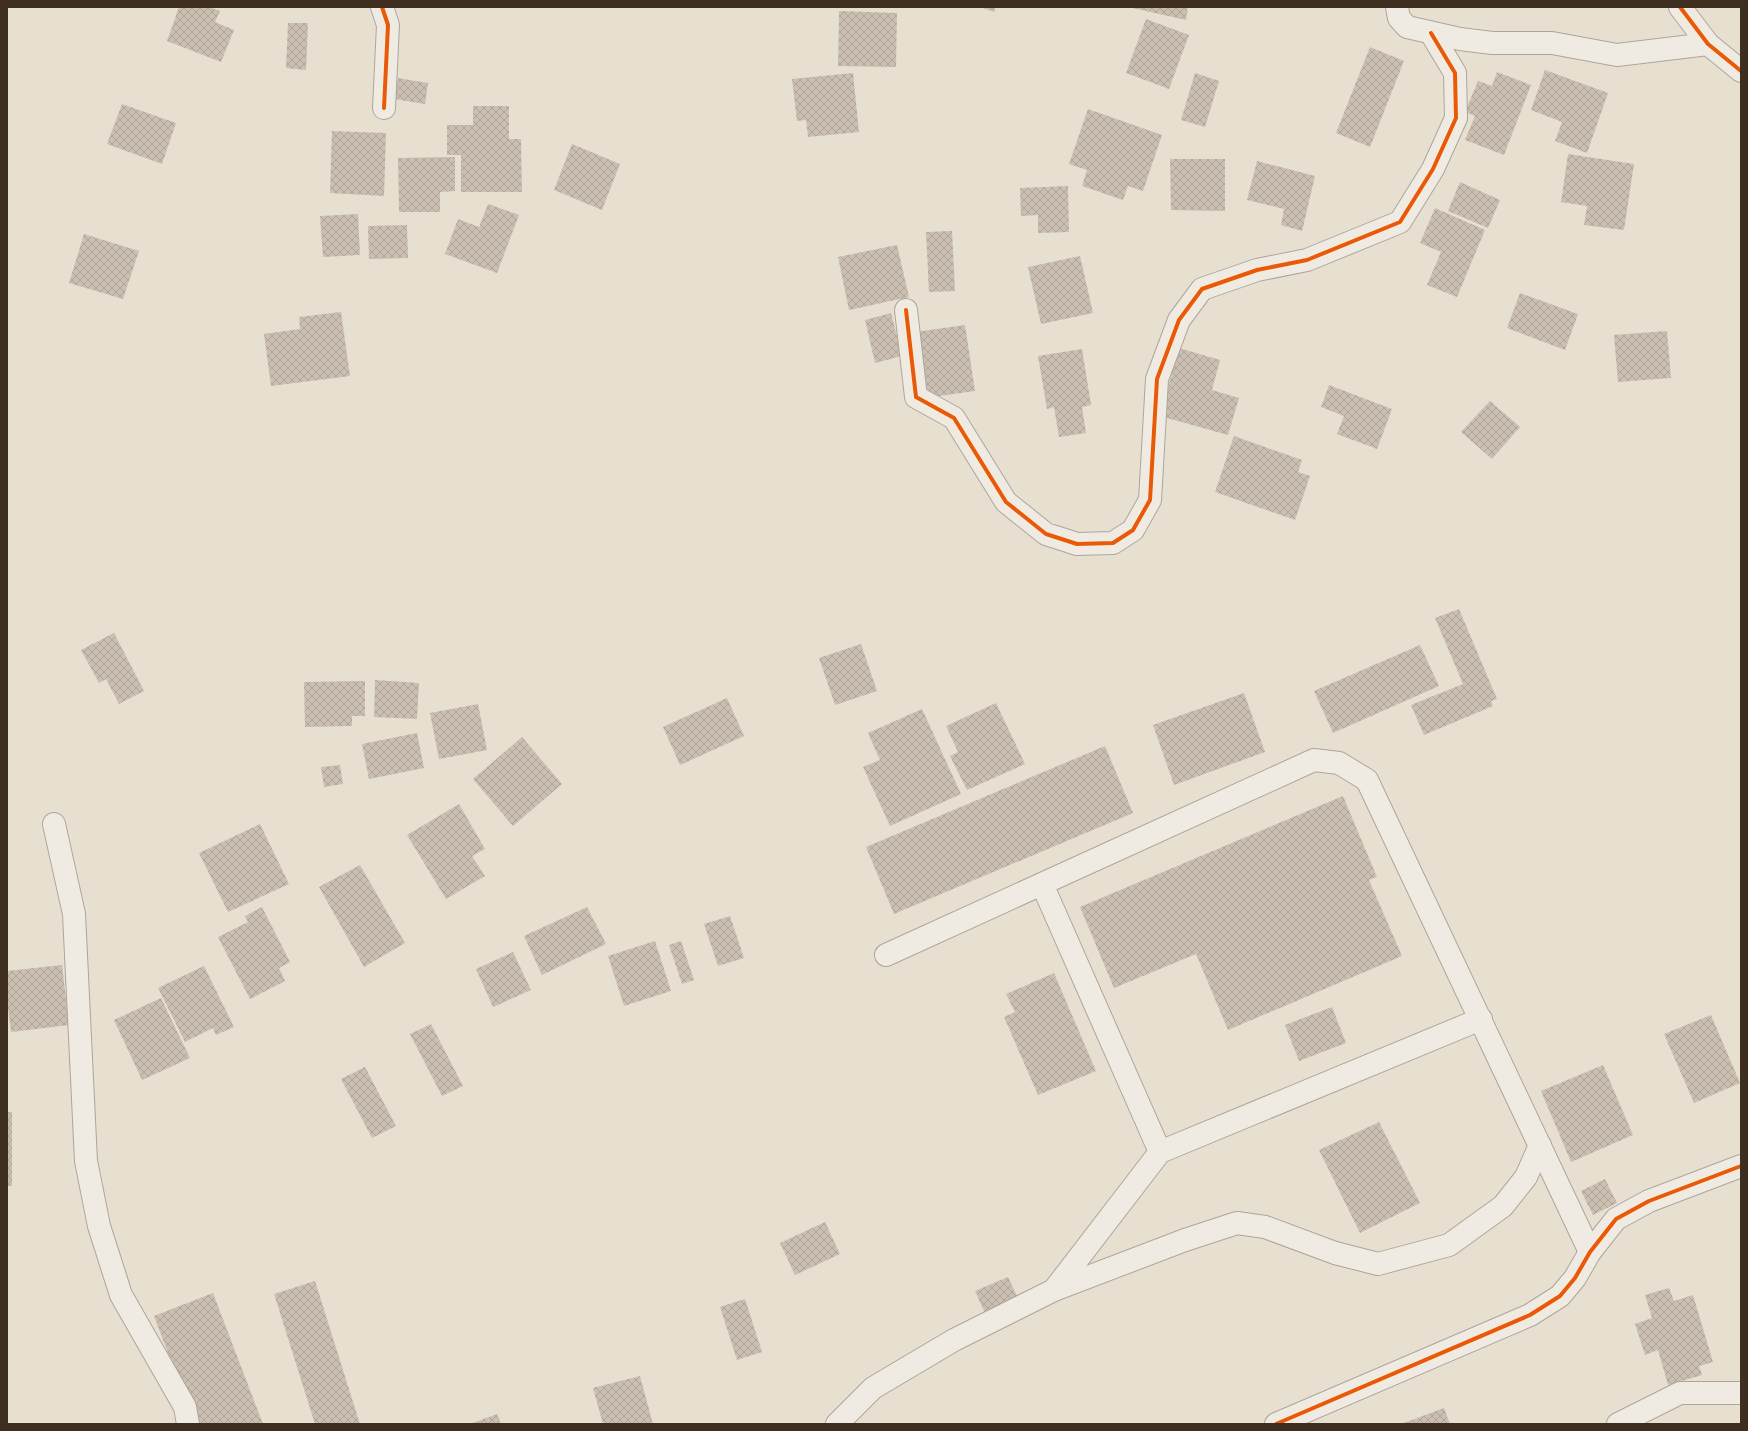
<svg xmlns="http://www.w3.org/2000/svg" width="1748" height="1431" viewBox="0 0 1748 1431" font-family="'Libre Baskerville',serif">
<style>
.building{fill:url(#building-cross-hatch)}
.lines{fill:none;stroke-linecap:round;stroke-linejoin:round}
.minor-casing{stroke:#ada599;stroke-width:24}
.minor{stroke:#efebe3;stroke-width:22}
.cycleway-casing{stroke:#f7eed8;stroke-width:6}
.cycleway{stroke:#e8590c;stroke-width:4}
</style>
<defs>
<pattern id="building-cross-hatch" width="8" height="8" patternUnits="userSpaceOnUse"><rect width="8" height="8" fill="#cbbfb2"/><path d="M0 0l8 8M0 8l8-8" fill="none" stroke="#afa499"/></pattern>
</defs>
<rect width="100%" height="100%" fill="#e7e0d1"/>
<!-- building -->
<g class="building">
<path d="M 179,7 L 210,7 L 220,11 L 215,22 L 234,30 L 221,62 L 167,41 Z"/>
<path d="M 980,7 L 996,7 L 994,12 Z"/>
<path d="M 1128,7 L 1188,7 L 1186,20 Z"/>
<path d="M 839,11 L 897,13 L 896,67 L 838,66 Z"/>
<path d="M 1146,19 L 1189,35 L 1169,89 L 1126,73 Z"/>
<path d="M 288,23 L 308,23 L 306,70 L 286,68 Z"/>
<path d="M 1370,47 L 1404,61 L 1370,147 L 1336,133 Z"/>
<path d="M 1545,70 L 1608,93 L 1587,153 L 1555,141 L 1562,122 L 1531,110 Z"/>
<path d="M 1497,72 L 1531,85 L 1504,155 L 1465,140 L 1475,116 L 1465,112 L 1478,81 L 1492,86 Z"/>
<path d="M 853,73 L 859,132 L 808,137 L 806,120 L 797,121 L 792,79 Z"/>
<path d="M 1195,73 L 1219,81 L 1205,127 L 1181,120 Z"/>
<path d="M 398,78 L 428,83 L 425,104 L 394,99 Z"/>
<path d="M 122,104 L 176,123 L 162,164 L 107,144 Z"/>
<path d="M 473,106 L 509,106 L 509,139 L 521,139 L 522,192 L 461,192 L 461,155 L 447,155 L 447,125 L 473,125 Z"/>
<path d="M 1088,109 L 1162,135 L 1143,191 L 1128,186 L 1123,200 L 1082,186 L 1087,170 L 1069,164 Z"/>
<path d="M 332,131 L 386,133 L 384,196 L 330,193 Z"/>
<path d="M 572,144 L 620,164 L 602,210 L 554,190 Z"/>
<path d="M 1568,154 L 1634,164 L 1624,230 L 1584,225 L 1587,206 L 1561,202 Z"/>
<path d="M 455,157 L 455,191 L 440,192 L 440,212 L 399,212 L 398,158 Z"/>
<path d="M 1170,159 L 1225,159 L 1225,211 L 1171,210 Z"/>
<path d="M 1257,161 L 1315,176 L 1302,231 L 1281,225 L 1284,209 L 1247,200 Z"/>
<path d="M 1460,182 L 1500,200 L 1488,228 L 1448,211 Z"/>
<path d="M 1068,186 L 1069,232 L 1038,233 L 1038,215 L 1021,216 L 1020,188 Z"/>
<path d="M 488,204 L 519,215 L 497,273 L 445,254 L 458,219 L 479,227 Z"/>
<path d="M 1435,208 L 1485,230 L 1457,297 L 1427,285 L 1441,252 L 1420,243 Z"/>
<path d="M 358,214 L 360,255 L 323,257 L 320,216 Z"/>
<path d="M 407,225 L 408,258 L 369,259 L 368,226 Z"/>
<path d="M 952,231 L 955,291 L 929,292 L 926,232 Z"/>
<path d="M 84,234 L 139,251 L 123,299 L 69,283 Z"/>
<path d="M 897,245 L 909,297 L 849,310 L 838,257 Z"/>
<path d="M 1080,256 L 1093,313 L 1041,324 L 1028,267 Z"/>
<path d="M 1520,293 L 1578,314 L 1565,350 L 1507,328 Z"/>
<path d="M 341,312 L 350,376 L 271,386 L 264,334 L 300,329 L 299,317 Z"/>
<path d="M 891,313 L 902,356 L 875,363 L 865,320 Z"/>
<path d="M 965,325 L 975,391 L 925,398 L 915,332 Z"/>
<path d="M 1667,331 L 1671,378 L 1618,382 L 1614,335 Z"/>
<path d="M 1179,348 L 1220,360 L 1212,390 L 1239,398 L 1228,435 L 1160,416 Z"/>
<path d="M 1082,349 L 1091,405 L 1082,407 L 1086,433 L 1059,437 L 1054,407 L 1047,409 L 1038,356 Z"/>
<path d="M 1329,385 L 1392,409 L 1377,449 L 1337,434 L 1344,416 L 1321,407 Z"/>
<path d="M 1490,401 L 1520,427 L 1492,459 L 1461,432 Z"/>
<path d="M 1234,436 L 1302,460 L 1298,472 L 1310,476 L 1295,520 L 1215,492 Z"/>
<path d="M 1459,609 L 1497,699 L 1491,701 L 1493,706 L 1424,735 L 1411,705 L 1463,684 L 1435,618 Z"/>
<path d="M 114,633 L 144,691 L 119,704 L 106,679 L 99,683 L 81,650 Z"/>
<path d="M 861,644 L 877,691 L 835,705 L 819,658 Z"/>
<path d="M 1420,645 L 1439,686 L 1333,733 L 1314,691 Z"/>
<path d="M 375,680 L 419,683 L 417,719 L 374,717 Z"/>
<path d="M 365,681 L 365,716 L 352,716 L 352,726 L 305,727 L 304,682 Z"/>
<path d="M 1244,693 L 1265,752 L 1174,785 L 1153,725 Z"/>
<path d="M 727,698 L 744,736 L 680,765 L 663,727 Z"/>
<path d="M 996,703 L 1025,764 L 967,790 L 950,756 L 958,752 L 946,726 Z"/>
<path d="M 478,704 L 487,750 L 439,759 L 430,713 Z"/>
<path d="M 922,709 L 961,794 L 890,826 L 863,767 L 880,760 L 868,733 Z"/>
<path d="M 417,733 L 424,768 L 369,779 L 362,744 Z"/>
<path d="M 522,737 L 562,784 L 513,826 L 473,779 Z"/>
<path d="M 1105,746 L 1133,813 L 894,914 L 866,847 Z"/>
<path d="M 340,765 L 343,784 L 324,787 L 321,767 Z"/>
<path d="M 1343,796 L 1377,877 L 1369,880 L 1402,956 L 1228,1030 L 1196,954 L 1114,988 L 1080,907 Z"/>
<path d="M 459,804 L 485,849 L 472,856 L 485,876 L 446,899 L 407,835 Z"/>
<path d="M 260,824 L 289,884 L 228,912 L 199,853 Z"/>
<path d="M 360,865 L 405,943 L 364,967 L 319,887 Z"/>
<path d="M 262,907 L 290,962 L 279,968 L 285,981 L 250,999 L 218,937 L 248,922 L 245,916 Z"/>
<path d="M 587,907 L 606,944 L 542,975 L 524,936 Z"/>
<path d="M 730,916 L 744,958 L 718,966 L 704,924 Z"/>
<path d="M 655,941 L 671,991 L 624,1006 L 608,956 Z"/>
<path d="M 681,941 L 694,980 L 682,984 L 669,945 Z"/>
<path d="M 513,952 L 531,990 L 493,1007 L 476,969 Z"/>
<path d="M 62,965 L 69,1025 L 11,1032 L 7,1000 L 7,971 Z"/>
<path d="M 204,966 L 234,1027 L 216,1035 L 213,1028 L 185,1042 L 158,988 Z"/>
<path d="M 1054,973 L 1096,1071 L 1038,1095 L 1004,1017 L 1015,1012 L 1006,994 Z"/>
<path d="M 161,998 L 190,1058 L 142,1080 L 114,1020 Z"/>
<path d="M 1332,1007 L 1346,1043 L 1299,1061 L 1285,1025 Z"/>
<path d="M 1711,1015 L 1740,1083 L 1694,1103 L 1664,1034 Z"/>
<path d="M 431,1024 L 463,1086 L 442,1096 L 410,1034 Z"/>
<path d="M 1603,1065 L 1633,1135 L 1571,1162 L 1541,1091 Z"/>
<path d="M 365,1067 L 396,1126 L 372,1138 L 341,1079 Z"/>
<rect x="7" y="1112" width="5" height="74"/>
<path d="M 1379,1122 L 1420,1203 L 1360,1233 L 1319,1150 Z"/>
<path d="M 1605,1179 L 1617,1203 L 1593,1215 L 1581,1191 Z"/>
<path d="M 825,1222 L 840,1254 L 795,1275 L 780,1243 Z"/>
<path d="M 1008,1277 L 1019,1300 L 986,1315 L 975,1291 Z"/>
<path d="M 315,1281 L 360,1424 L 315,1424 L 274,1294 Z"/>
<path d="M 1669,1288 L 1674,1301 L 1693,1295 L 1713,1362 L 1699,1366 L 1702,1375 L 1668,1385 L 1658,1350 L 1645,1355 L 1635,1324 L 1652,1318 L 1645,1295 Z"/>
<path d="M 213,1293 L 263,1424 L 195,1424 L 154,1316 Z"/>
<path d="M 745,1299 L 762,1352 L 737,1360 L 720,1307 Z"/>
<path d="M 640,1376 L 653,1424 L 603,1424 L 593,1388 Z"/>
<path d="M 1444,1408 L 1450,1424 L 1401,1424 Z"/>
<path d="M 497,1414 L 501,1424 L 470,1424 Z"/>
</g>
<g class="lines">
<!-- minor casing -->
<g class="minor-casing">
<g id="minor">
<path d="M 382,7 L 388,25 L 384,108"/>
<path d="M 1397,7 L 1399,18 L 1407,27 L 1460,39 L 1492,43 L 1552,43 L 1617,55 L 1708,44"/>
<path d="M 1680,7 L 1708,44 L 1741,71"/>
<path d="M 906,310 L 916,397 L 954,418 L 1006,502 L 1046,534 L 1077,544 L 1113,543 L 1133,530 L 1150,500 L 1157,379 L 1179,320 L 1202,289 L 1257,270 L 1307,260 L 1400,222 L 1433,169 L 1456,118 L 1455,73 L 1431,33"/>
<path d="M 54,824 L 74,914 L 86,1161 L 99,1226 L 121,1295 L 185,1407 L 188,1424"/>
<path d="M 1042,884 L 1160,1152"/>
<path d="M 886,955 L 1314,760 L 1339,763 L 1367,780 L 1590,1252"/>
<path d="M 1054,1290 L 1185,1240 L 1237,1223 L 1265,1227 L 1335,1253 L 1378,1264 L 1449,1245 L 1503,1206 L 1526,1177 L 1540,1145"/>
<path d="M 837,1424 L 873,1388 L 954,1340 L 1054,1290 L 1160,1152 L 1481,1019"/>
<path d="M 1276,1424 L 1530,1315 L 1560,1296 L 1575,1278 L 1590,1252 L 1616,1219 L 1649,1201 L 1741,1166"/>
<path d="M 1618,1424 L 1680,1393 L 1741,1393"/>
</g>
</g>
<!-- minor -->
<use href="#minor" class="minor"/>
<!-- cycleway casing -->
<g class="cycleway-casing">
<g id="cycleway">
<path d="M 382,7 L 388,25 L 384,108"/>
<path d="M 1680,7 L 1708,44 L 1741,71"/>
<path d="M 906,310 L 916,397 L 954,418 L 1006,502 L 1046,534 L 1077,544 L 1113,543 L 1133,530 L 1150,500 L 1157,379 L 1179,320 L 1202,289 L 1257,270 L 1307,260 L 1400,222 L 1433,169 L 1456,118 L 1455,73 L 1431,33"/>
<path d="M 1276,1424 L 1530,1315 L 1560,1296 L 1575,1278 L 1590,1252 L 1616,1219 L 1649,1201 L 1741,1166"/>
</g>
</g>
<!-- cycleway -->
<use href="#cycleway" class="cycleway"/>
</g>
<!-- border -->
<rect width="1748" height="1431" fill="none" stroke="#3d2e20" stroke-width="16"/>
</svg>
